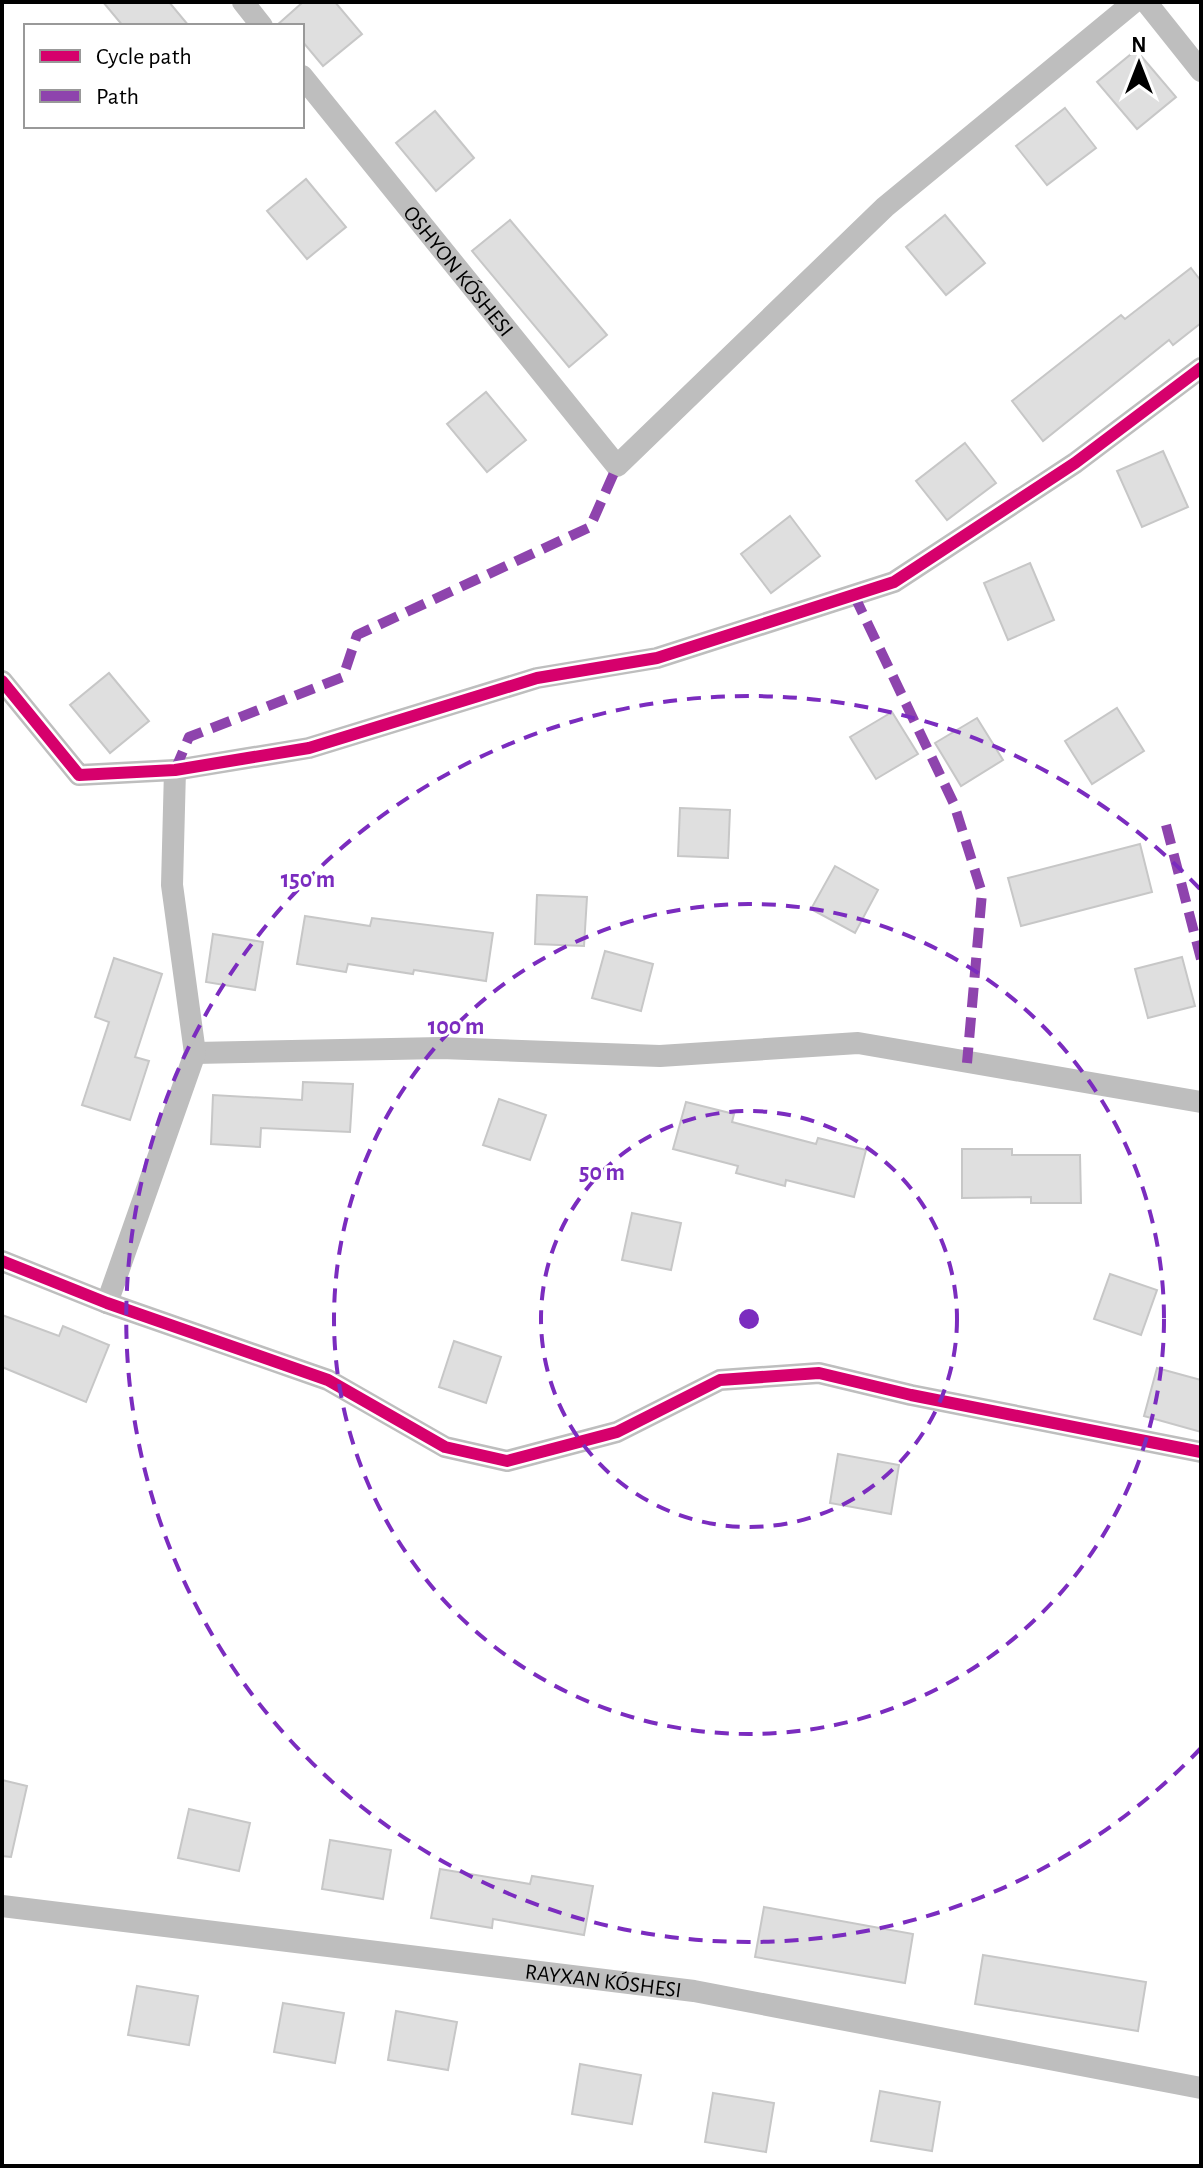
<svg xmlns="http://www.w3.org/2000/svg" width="1203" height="2168" viewBox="0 0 1203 2168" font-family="'Alegreya Sans',sans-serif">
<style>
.building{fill:#dfdfdf;stroke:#c7c7c7;stroke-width:2}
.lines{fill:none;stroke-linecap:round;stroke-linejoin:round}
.street{stroke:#bebebe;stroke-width:22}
.quiet{stroke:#8e44ad;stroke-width:10;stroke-dasharray:20 10;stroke-linecap:butt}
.cycleway-casing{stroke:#fff;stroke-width:17}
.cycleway{stroke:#d6006c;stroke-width:12}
.ring{fill:none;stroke:#7b2cbf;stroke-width:4;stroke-dasharray:14 10}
.labels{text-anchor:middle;stroke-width:6;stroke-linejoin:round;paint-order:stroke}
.street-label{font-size:22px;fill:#000;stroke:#fff}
.centre{fill:#7b2cbf;stroke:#fff;stroke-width:4}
.ring-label{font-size:24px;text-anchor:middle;font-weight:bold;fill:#7b2cbf;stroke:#fff;stroke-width:6;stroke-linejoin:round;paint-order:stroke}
</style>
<rect width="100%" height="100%" fill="#fff"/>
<!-- building -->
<g class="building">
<path d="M 103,2 L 169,2 L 189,26 L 123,26 Z"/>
<path d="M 303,2 L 335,2 L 362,34 L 323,66 L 302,41 L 302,26 L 276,26 Z"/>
<path d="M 1136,50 L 1176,97 L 1137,129 L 1097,82 Z"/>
<path d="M 1065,108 L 1096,148 L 1047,185 L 1016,146 Z"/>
<path d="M 435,111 L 474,158 L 436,191 L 396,143 Z"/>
<path d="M 306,179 L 346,227 L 307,259 L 267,211 Z"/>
<path d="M 945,215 L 985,263 L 946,295 L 906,247 Z"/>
<path d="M 510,220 L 607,335 L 569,367 L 472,251 Z"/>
<path d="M 1191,268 L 1201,281 L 1201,323 L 1173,345 L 1169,340 L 1043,441 L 1012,401 L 1121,315 L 1125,319 Z"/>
<path d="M 486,392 L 526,440 L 487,472 L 447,424 Z"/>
<path d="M 965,443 L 996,483 L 947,520 L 916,481 Z"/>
<path d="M 1163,451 L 1188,507 L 1142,527 L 1117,471 Z"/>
<path d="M 790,516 L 820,556 L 771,593 L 741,554 Z"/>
<path d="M 1030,563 L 1054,620 L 1008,640 L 984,583 Z"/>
<path d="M 109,673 L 149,721 L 110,753 L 70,705 Z"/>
<path d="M 1117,708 L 1144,751 L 1092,784 L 1065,741 Z"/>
<path d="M 892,712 L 918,754 L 876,779 L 850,737 Z"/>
<path d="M 977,718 L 1003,760 L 961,786 L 935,743 Z"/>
<path d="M 680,808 L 730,810 L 728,858 L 678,856 Z"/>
<path d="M 1140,844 L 1152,892 L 1021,926 L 1008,878 Z"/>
<path d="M 835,866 L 878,890 L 855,933 L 811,909 Z"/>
<path d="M 537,895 L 587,897 L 584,946 L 535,944 Z"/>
<path d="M 305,916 L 370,926 L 372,918 L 493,933 L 486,981 L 414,970 L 413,974 L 348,964 L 346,972 L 297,964 Z"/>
<path d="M 213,934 L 263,942 L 255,990 L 206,982 Z"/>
<path d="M 605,951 L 653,964 L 641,1011 L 592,998 Z"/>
<path d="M 1182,957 L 1195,1006 L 1148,1018 L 1135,969 Z"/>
<path d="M 114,958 L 162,974 L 135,1057 L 149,1061 L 130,1120 L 82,1105 L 109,1022 L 95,1017 Z"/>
<path d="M 303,1082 L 353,1084 L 350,1132 L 261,1128 L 260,1147 L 211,1144 L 213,1095 L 302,1100 Z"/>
<path d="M 499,1099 L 546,1115 L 530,1160 L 483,1145 Z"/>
<path d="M 686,1102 L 734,1114 L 732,1122 L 816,1144 L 818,1138 L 866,1150 L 854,1197 L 786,1180 L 785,1186 L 736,1173 L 738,1166 L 673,1149 Z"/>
<path d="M 962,1149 L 1012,1149 L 1012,1155 L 1080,1155 L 1081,1203 L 1031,1203 L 1031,1197 L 962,1198 Z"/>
<path d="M 632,1213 L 681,1223 L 671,1270 L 622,1260 Z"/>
<path d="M 1110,1274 L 1157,1290 L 1141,1335 L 1094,1319 Z"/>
<path d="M 2,1315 L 59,1336 L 63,1326 L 109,1345 L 86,1402 L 2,1367 Z"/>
<path d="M 454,1341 L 501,1357 L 486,1403 L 439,1387 Z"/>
<path d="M 1157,1368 L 1201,1380 L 1201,1432 L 1144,1416 Z"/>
<path d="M 838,1454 L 899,1465 L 891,1514 L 830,1503 Z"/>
<path d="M 2,1780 L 27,1786 L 11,1857 L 2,1856 Z"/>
<path d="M 189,1809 L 250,1823 L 239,1871 L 178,1858 Z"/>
<path d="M 330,1840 L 391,1850 L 383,1899 L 322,1889 Z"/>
<path d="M 440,1869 L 530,1884 L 532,1876 L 593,1886 L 584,1935 L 493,1919 L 492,1928 L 431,1918 Z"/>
<path d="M 764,1907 L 913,1934 L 905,1983 L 755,1957 Z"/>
<path d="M 983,1955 L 1146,1982 L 1138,2031 L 975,2004 Z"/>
<path d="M 137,1986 L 198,1996 L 189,2045 L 128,2035 Z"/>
<path d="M 283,2003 L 344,2013 L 335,2063 L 274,2052 Z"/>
<path d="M 396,2011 L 457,2022 L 448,2070 L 388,2060 Z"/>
<path d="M 580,2064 L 641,2075 L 632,2124 L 572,2114 Z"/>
<path d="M 880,2091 L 940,2102 L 932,2151 L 871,2141 Z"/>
<path d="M 713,2093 L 774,2103 L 766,2152 L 705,2142 Z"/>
</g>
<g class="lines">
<!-- street -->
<g class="street">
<path d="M 243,2 L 262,26"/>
<path d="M 1146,2 L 1201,71"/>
<path id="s1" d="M 302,76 L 617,466 L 885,207 L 1134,2"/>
<path d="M 2,681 L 79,775 L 175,770 L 309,748 L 537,678 L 657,658 L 894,582 L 1075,463 L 1201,368"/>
<path d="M 195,1053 L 441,1048 L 660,1056 L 858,1043 L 1201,1102"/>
<path d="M 2,1261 L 107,1303 L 328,1380 L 445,1447 L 507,1461 L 617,1432 L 720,1380 L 819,1373 L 911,1395 L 1201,1452"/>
<path d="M 107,1303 L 195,1053 L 172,885 L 175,770"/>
<path id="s2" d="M 2,1906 L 694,1991 L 1201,2088"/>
</g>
<!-- quiet -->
<g class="quiet">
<path d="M 854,595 L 954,804 L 982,893 L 967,1063"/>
<path d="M 175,770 L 189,737 L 343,677 L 357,635 L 590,527 L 617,466"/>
<path d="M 1166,825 L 1201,959"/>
</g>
<!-- cycleway casing -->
<g class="cycleway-casing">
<g id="cycleway">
<path d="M 2,681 L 79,775 L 175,770 L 309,748 L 537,678 L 657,658 L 894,582 L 1075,463 L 1201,368"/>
<path d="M 2,1261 L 107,1303 L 328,1380 L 445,1447 L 507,1461 L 617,1432 L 720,1380 L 819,1373 L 911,1395 L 1201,1452"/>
</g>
</g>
<!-- cycleway -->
<use href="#cycleway" class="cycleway"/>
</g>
<!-- distance rings -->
<g class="ring">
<circle cx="749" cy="1319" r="208"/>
<circle cx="749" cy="1319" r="415"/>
<path d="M1201 1748A623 623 0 1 1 1201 890"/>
</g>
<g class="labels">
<!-- street labels -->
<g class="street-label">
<text dy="8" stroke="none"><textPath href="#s1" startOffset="250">OSHYON KÓSHESI</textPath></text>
<text dy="8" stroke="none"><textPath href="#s2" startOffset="606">RAYXAN KÓSHESI</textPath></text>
</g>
</g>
<circle cx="749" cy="1319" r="12" class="centre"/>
<g class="ring-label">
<text x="308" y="887">150 m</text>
<text x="456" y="1034">100 m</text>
<text x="602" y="1180">50 m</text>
</g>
<!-- border -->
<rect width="1203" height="2168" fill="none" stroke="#000000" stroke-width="8"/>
<!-- legend -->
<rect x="24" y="24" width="280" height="104" fill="#ffffff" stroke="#999999" stroke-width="2"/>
<rect x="40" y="50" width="40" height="12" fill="#d6006c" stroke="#999999" stroke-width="2"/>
<text x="96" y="64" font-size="24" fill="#000000">Cycle path</text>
<rect x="40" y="90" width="40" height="12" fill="#8e44ad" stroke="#999999" stroke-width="2"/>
<text x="96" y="104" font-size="24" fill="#000000">Path</text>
<!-- north arrow -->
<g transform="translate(1139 64)" stroke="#ffffff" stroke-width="6" paint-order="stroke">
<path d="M0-6L14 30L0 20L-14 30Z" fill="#000000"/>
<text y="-12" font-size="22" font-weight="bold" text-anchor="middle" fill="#000000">N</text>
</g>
</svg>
